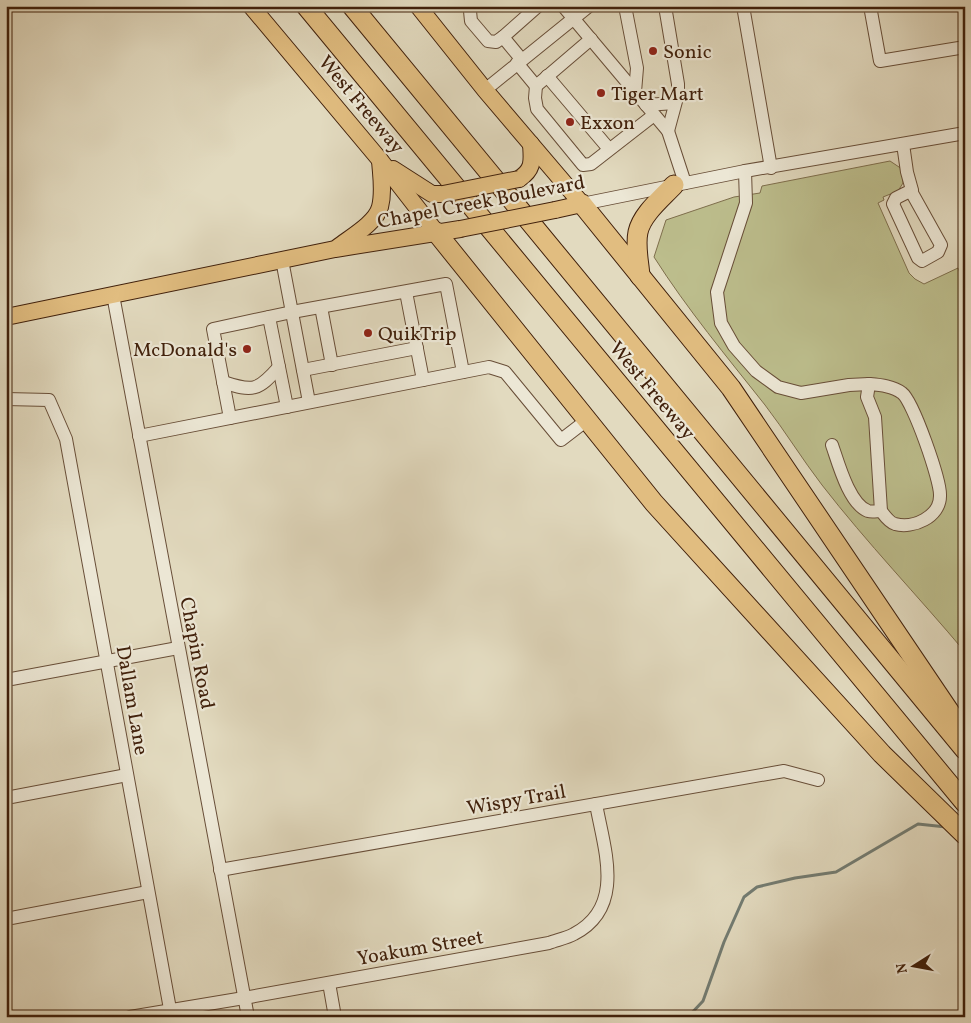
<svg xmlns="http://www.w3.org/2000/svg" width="971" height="1023" viewBox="0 0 971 1023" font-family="Vollkorn,serif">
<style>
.green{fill:#bcbd8c;stroke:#7e6e4c}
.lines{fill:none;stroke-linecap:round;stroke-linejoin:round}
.stream{stroke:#737c72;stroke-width:3}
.minor-casing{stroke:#684e38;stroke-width:14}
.major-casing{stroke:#40200b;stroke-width:18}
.highway-casing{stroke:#40200b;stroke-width:21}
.minor{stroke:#ece7d5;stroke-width:12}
.major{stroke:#e1bd80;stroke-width:16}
.highway{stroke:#e1bd80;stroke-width:19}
.major-bridge-casing{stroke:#40200b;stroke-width:18;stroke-linecap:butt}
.major-bridge{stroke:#e1bd80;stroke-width:16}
.poi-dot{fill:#8f2418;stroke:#ece7d5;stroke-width:2}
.labels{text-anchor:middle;stroke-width:4.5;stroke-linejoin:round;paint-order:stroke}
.poi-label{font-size:20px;fill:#40200b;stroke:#ece7d5;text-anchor:start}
.street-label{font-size:20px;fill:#40200b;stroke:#ece7d5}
</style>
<rect width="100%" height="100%" fill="#e2dabf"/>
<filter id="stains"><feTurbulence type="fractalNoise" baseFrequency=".004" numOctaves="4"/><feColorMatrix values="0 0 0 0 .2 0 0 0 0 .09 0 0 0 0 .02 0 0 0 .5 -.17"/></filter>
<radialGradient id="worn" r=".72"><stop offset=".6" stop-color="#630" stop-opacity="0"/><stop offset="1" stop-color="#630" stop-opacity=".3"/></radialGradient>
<!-- green -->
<path class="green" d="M 890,161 L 902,169 L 903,183 L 898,191 L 883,197 L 884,200 L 878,203 L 909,273 L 915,279 L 924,284 L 958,268 L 960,273 L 965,273 L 965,652 C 918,596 867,543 822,485 C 802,459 785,431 765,405 C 727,357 687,309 654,257 L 666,220 L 734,197 L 760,193 L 762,186 Z"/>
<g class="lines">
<!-- stream -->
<path class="stream" d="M 688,1017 L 703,1001 L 724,942 L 744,897 L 757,887 L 795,878 L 836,872 L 918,824 L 946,827"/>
<!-- minor casing -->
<g class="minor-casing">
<g id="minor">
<path d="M 472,6 L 470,11 L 471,21 L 488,41 L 496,42 L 503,37"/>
<path d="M 563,6 L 668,131 L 685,183"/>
<path d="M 625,6 L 637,68 L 635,92"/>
<path d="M 665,6 L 678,84 L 678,94 L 668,131"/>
<path d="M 743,6 L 771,168"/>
<path d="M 870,6 L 880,61 L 965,47"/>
<path d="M 522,60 L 503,37 L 538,6"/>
<path d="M 517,63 L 536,86 L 591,39"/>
<path d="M 547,76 L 609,149"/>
<path d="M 536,86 L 535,98 L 537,109 L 583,165 L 591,164 L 654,115"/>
<path d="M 485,90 L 589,6"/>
<path d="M 646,105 L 675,103"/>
<path d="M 903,144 L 907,172 L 912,190 L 912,193 L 941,245 L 938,252 L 922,261 L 918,258 L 893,204 L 896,198 L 912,190"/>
<path d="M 745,171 L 746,203 L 717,292 L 721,323 L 734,346 L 756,371 L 778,387 L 801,393 L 849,385 L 869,384"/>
<path d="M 582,204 L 745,171 L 965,133"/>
<path d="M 282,260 L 309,402"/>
<path d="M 406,292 L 423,380"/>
<path d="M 113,295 L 248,1017"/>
<path d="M 321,307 L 332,365"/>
<path d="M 269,317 L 287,407"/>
<path d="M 303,370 L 417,348"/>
<path d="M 223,382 C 253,392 258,391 279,367"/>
<path d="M 869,384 C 880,385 893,386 902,393 C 913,401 941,481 940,496 C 940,517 913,529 895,524 C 890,523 884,515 881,511 L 875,417 L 867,397 Z"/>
<path d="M 6,399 L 49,400 L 66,439 L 170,1009"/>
<path d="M 230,418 L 213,329 L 292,312 L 446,284 L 463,372"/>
<path d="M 139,436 L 489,367 L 505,372 L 561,440 L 587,420"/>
<path d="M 832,445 C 838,462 849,504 868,511 C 872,512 877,511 881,511"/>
<path d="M 6,680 L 178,648"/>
<path d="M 6,798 L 127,775"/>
<path d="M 220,870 L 784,771 L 818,780"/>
<path d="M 6,919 L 148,892"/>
<path d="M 329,983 L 335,1017"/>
<path d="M 130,1017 L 244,998 L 549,943 C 557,940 567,938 574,934 C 626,907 604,849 596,804"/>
</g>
</g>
<!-- major casing -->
<g class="major-casing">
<g id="major">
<path d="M 251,6 L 380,160 L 436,232"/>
<path d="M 418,6 L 485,90 L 582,204 L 555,210"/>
<path d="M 393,169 L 432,194 L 443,194"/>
<path d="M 519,179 C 534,169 532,161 531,144"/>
<path d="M 338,247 C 351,237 376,223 380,207 C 384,192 381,176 380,160"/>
<path d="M 6,317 L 335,249 L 460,229"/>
</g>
</g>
<!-- highway casing -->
<g class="highway-casing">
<g id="highway">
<path d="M 306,6 L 965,803"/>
<path d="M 352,6 L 965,750"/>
<path d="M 582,204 L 731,388 L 964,733"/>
<path d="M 436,232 L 654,503 L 882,754 L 965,835"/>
<path d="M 640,276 C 639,262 635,246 638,232 C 642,214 662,198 674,185"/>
</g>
</g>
<!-- minor -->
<use href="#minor" class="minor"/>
<!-- major -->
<use href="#major" class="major"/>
<!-- highway -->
<use href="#highway" class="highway"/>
<!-- major-bridge casing -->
<g class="major-bridge-casing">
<g id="major-bridge">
<path d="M 443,194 L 519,179"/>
<path d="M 460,229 L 555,210"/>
</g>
</g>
<!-- major-bridge -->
<use href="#major-bridge" class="major-bridge"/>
</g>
<!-- markers -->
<g class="poi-dot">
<circle cx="653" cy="51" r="5"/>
<circle cx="601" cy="93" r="5"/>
<circle cx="570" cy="122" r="5"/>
<circle cx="368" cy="333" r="5"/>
<circle cx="247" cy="349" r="5"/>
</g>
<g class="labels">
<!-- poi labels -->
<g class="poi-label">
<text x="663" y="58">Sonic</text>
<text x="611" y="100">Tiger Mart</text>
<text x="580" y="129">Exxon</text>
<text x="378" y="340">QuikTrip</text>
<text x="237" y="356" text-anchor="end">McDonald's</text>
</g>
<!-- street labels -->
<g class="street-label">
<text transform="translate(362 104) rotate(50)" y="7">West Freeway</text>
<text transform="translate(481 201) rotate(-11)" y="7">Chapel Creek Boulevard</text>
<text transform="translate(653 390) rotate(50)" y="7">West Freeway</text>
<text transform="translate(198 653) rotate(79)" y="7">Chapin Road</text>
<text transform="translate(133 700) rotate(80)" y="7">Dallam Lane</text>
<text transform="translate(516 799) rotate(-10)" y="7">Wispy Trail</text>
<text transform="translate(420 947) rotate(-10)" y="7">Yoakum Street</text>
</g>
</g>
<!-- margin -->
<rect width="971" height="1023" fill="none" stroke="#e2dabf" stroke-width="25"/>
<rect x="8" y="8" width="956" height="1008" fill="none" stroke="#40200b" stroke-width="2.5"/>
<rect x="12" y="12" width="946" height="998" fill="none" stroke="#40200b"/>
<!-- north arrow -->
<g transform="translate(914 966) rotate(259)" stroke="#ece7d5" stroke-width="4" paint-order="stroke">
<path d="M0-4L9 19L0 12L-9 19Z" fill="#40200b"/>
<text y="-8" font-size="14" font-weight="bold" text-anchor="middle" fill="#40200b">N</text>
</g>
<rect width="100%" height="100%" filter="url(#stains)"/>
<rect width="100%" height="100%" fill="url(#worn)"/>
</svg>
